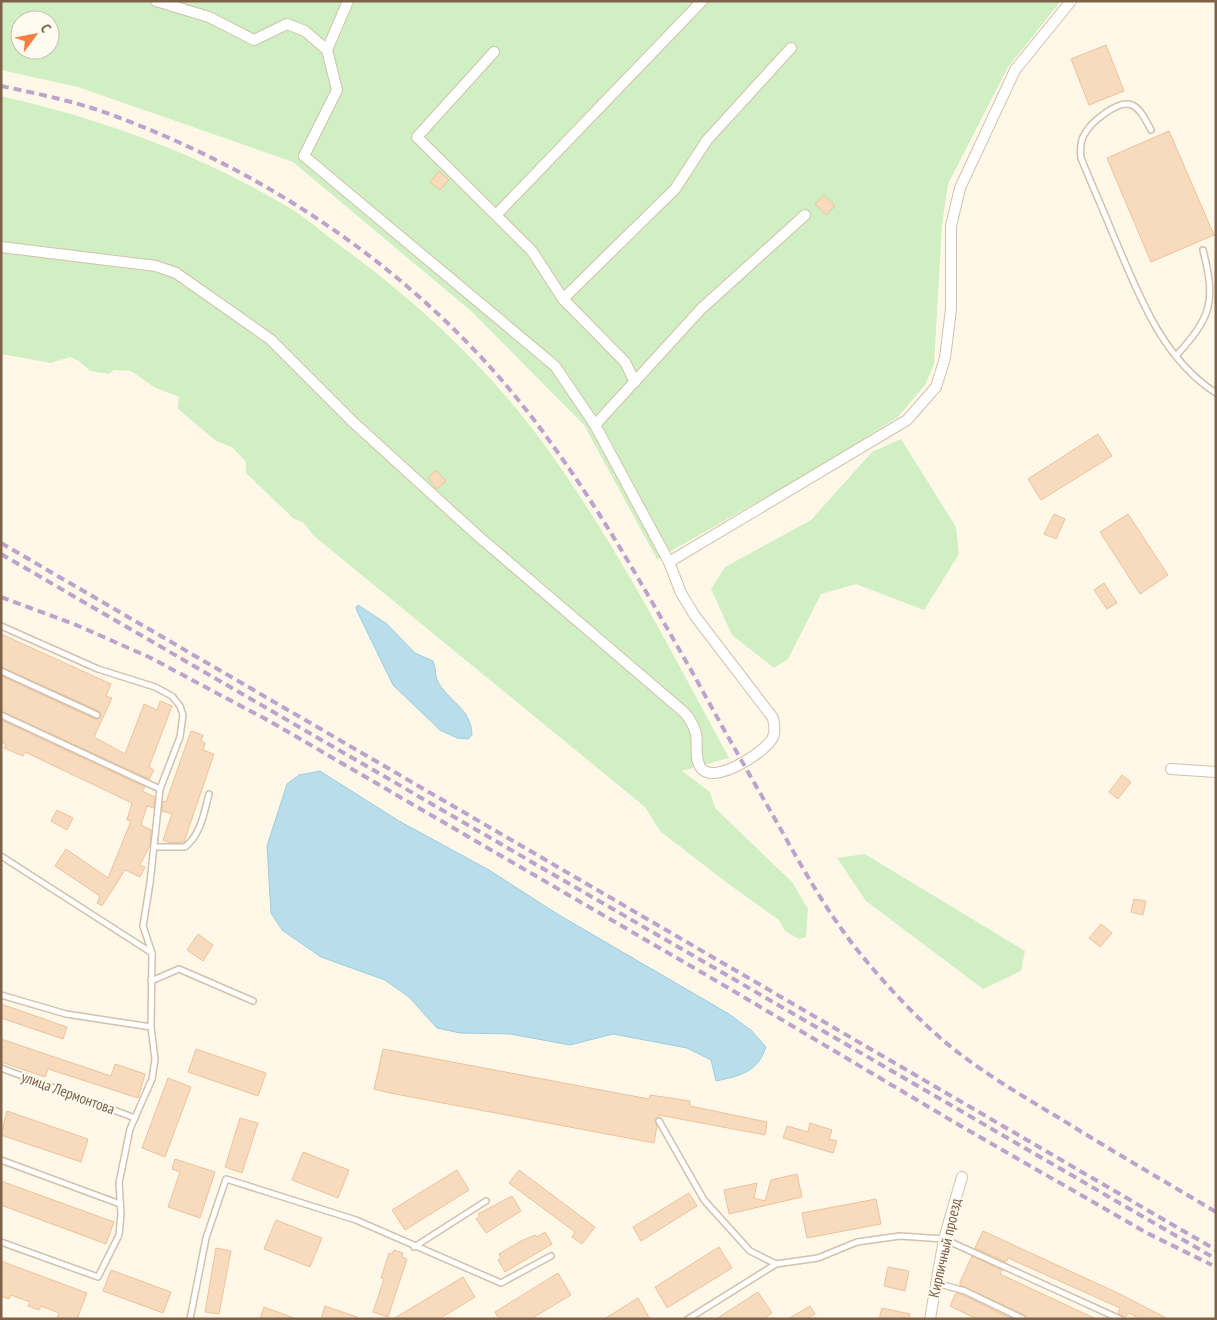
<svg xmlns="http://www.w3.org/2000/svg" width="1217" height="1320" viewBox="0 0 1217 1320" font-family="'PT Sans Narrow',sans-serif">
<style>
.green{fill:#d0efc3;fill-rule:evenodd}
.water{fill:#b9deeb;stroke:#9ecdde}
.building{fill:#f7dbbc;stroke:#ecc39a}
.lines{fill:none;stroke-linecap:round;stroke-linejoin:round}
.service-casing{stroke:#d3c1ab;stroke-width:8}
.minor-casing{stroke:#d3c1ab;stroke-width:12}
.service{stroke:#fff;stroke-width:5}
.minor{stroke:#fff;stroke-width:10}
.rail{stroke:#bda3cb;stroke-width:4;stroke-dasharray:8 5;stroke-linecap:butt}
.labels{text-anchor:middle;stroke-width:4;stroke-linejoin:round;paint-order:stroke}
.street-label{font-size:15px;fill:#7d6148;stroke:#fffbf0}
</style>
<rect width="100%" height="100%" fill="#fff8e8"/>
<!-- green -->
<g class="green">
<path d="M 1,1 L 1061,1 L 1008,67 L 948,184 L 942,225 L 934,365 L 925,385 L 898,417 L 814,470 L 657,559 L 584,425 L 471,311 L 293,162 L 78,87 L 1,70 ZM 20,20 L 50,20 L 50,50 L 20,50 Z"/>
<path d="M 1,96 C 102,119 199,154 288,207 C 307,218 324,234 342,247 C 419,303 487,367 543,443 C 615,541 671,651 729,758 L 682,771 L 710,792 L 715,808 L 792,882 L 808,909 L 806,937 L 799,939 L 785,931 L 779,920 L 727,883 L 660,831 L 645,807 L 314,536 L 303,522 L 294,519 L 246,473 L 246,462 L 232,447 L 216,441 L 178,409 L 179,397 L 154,387 L 131,371 L 114,370 L 109,374 L 90,371 L 79,361 L 70,357 L 51,363 L 1,354 Z"/>
<path d="M 901,439 L 956,527 L 959,554 L 924,610 L 856,584 L 821,594 L 788,659 L 774,668 L 732,635 L 711,589 L 725,567 L 811,520 L 872,452 Z"/>
<path d="M 865,854 L 1025,951 L 1021,971 L 983,989 L 866,901 L 837,858 Z"/>
</g>
<!-- water -->
<g class="water">
<path d="M 358,605 L 387,624 L 415,653 L 433,661 C 436,667 435,675 437,680 C 448,702 471,707 472,735 L 468,739 L 457,738 L 440,730 L 393,685 L 357,611 L 356,607 Z"/>
<path d="M 320,771 L 399,821 L 489,870 L 559,915 L 729,1014 L 752,1031 L 766,1047 C 758,1072 740,1076 716,1081 L 711,1060 L 687,1048 L 613,1034 L 570,1045 L 510,1034 L 460,1033 L 437,1028 L 409,997 L 385,980 L 321,957 L 282,930 L 271,913 L 267,846 L 287,784 L 299,775 Z"/>
</g>
<!-- building -->
<g class="building">
<path d="M 1106,45 L 1124,91 L 1089,105 L 1071,59 Z"/>
<path d="M 1169,131 L 1214,235 L 1151,262 L 1107,158 Z"/>
<path d="M 439,171 L 449,180 L 440,190 L 430,182 Z"/>
<path d="M 824,195 L 835,206 L 826,215 L 815,204 Z"/>
<path d="M 1098,434 L 1112,456 L 1041,500 L 1028,479 Z"/>
<path d="M 436,470 L 446,481 L 437,489 L 428,478 Z"/>
<path d="M 1054,514 L 1065,519 L 1056,539 L 1044,534 Z"/>
<path d="M 1128,514 L 1168,575 L 1140,594 L 1100,532 Z"/>
<path d="M 1104,583 L 1117,603 L 1107,609 L 1094,590 Z"/>
<path d="M 1,634 L 111,684 L 106,696 L 112,698 L 94,737 L 125,754 L 144,704 L 157,710 L 160,701 L 172,706 L 149,767 L 154,770 L 149,779 L 1,711 L 1,676 L 95,719 L 99,719 L 101,715 L 99,711 L 1,667 Z"/>
<path d="M 1,720 L 145,787 L 142,791 L 155,797 L 154,808 L 147,806 L 141,825 L 151,830 L 150,845 L 140,865 L 145,867 L 140,877 L 125,870 L 102,906 L 97,903 L 100,896 L 55,866 L 66,849 L 108,878 L 131,821 L 127,820 L 132,803 L 25,752 L 23,756 L 4,748 L 6,744 L 1,742 Z"/>
<path d="M 191,731 L 203,735 L 201,741 L 205,743 L 203,750 L 214,754 L 184,842 L 170,843 L 163,840 L 172,814 L 162,811 L 163,801 L 166,802 Z"/>
<path d="M 1122,775 L 1131,782 L 1118,799 L 1109,792 Z"/>
<path d="M 57,810 L 73,818 L 67,830 L 51,821 Z"/>
<path d="M 1134,899 L 1146,901 L 1143,915 L 1131,912 Z"/>
<path d="M 1101,924 L 1112,933 L 1100,947 L 1089,938 Z"/>
<path d="M 198,934 L 213,945 L 203,961 L 187,950 Z"/>
<path d="M 1,1004 L 67,1027 L 63,1039 L 1,1018 Z"/>
<path d="M 1,1039 L 111,1076 L 115,1064 L 145,1074 L 138,1098 L 48,1069 L 45,1077 L 1,1062 Z"/>
<path d="M 196,1049 L 266,1073 L 258,1096 L 188,1072 Z"/>
<path d="M 383,1049 L 649,1099 L 650,1095 L 690,1101 L 690,1106 L 767,1122 L 765,1135 L 659,1115 L 655,1120 L 657,1126 L 654,1143 L 390,1093 L 374,1089 Z"/>
<path d="M 168,1078 L 191,1087 L 165,1157 L 142,1148 Z"/>
<path d="M 7,1111 L 88,1139 L 81,1162 L 1,1135 Z"/>
<path d="M 240,1118 L 258,1123 L 242,1173 L 225,1167 Z"/>
<path d="M 810,1123 L 832,1130 L 829,1139 L 837,1141 L 833,1153 L 783,1138 L 787,1126 L 808,1132 Z"/>
<path d="M 303,1152 L 349,1170 L 338,1198 L 292,1180 Z"/>
<path d="M 175,1159 L 215,1172 L 200,1218 L 168,1207 L 180,1172 L 172,1169 Z"/>
<path d="M 457,1170 L 469,1190 L 405,1230 L 392,1210 Z"/>
<path d="M 519,1170 L 595,1227 L 582,1244 L 572,1237 L 575,1232 L 509,1183 Z"/>
<path d="M 797,1174 L 802,1197 L 729,1214 L 724,1190 L 757,1183 L 754,1198 L 765,1201 L 771,1180 Z"/>
<path d="M 1,1181 L 114,1222 L 106,1244 L 1,1205 Z"/>
<path d="M 689,1193 L 697,1206 L 641,1241 L 633,1227 Z"/>
<path d="M 512,1196 L 521,1211 L 486,1233 L 476,1219 L 480,1216 L 478,1214 Z"/>
<path d="M 876,1199 L 881,1224 L 807,1238 L 802,1213 Z"/>
<path d="M 276,1220 L 322,1238 L 310,1267 L 264,1249 Z"/>
<path d="M 983,1231 L 1122,1295 L 1168,1319 L 1140,1319 L 1129,1313 L 1124,1319 L 1118,1313 L 1120,1308 L 1008,1258 L 1006,1262 L 975,1248 Z"/>
<path d="M 545,1232 L 552,1244 L 505,1272 L 498,1260 L 501,1258 L 499,1254 L 521,1241 L 535,1235 L 537,1237 Z"/>
<path d="M 719,1247 L 732,1268 L 667,1308 L 655,1287 Z"/>
<path d="M 216,1248 L 231,1251 L 219,1314 L 205,1312 Z"/>
<path d="M 394,1250 L 403,1253 L 402,1257 L 407,1259 L 388,1317 L 373,1312 L 384,1279 L 381,1278 L 389,1253 L 392,1254 Z"/>
<path d="M 972,1256 L 1002,1270 L 1000,1274 L 1096,1319 L 1027,1319 L 1025,1315 L 960,1285 L 960,1282 Z"/>
<path d="M 1,1261 L 87,1293 L 77,1319 L 57,1319 L 59,1313 L 41,1306 L 39,1310 L 28,1306 L 30,1302 L 11,1295 L 9,1299 L 1,1296 Z"/>
<path d="M 888,1267 L 909,1271 L 905,1291 L 884,1286 Z"/>
<path d="M 111,1270 L 171,1292 L 163,1313 L 103,1291 Z"/>
<path d="M 558,1273 L 571,1295 L 531,1319 L 499,1319 L 495,1312 Z"/>
<path d="M 463,1277 L 475,1297 L 439,1319 L 393,1319 Z"/>
<path d="M 758,1292 L 772,1313 L 763,1319 L 716,1319 Z"/>
<path d="M 956,1293 L 963,1295 L 1012,1319 L 977,1319 L 950,1306 Z"/>
<path d="M 638,1298 L 650,1319 L 604,1319 Z"/>
<path d="M 325,1306 L 357,1317 L 357,1319 L 321,1319 Z"/>
<path d="M 810,1306 L 815,1314 L 807,1319 L 788,1319 Z"/>
<path d="M 264,1307 L 294,1318 L 293,1319 L 260,1319 Z"/>
<path d="M 882,1308 L 910,1314 L 909,1319 L 879,1319 Z"/>
</g>
<g class="lines">
<!-- service casing -->
<g class="service-casing">
<g id="service">
<path d="M 1151,130 C 1146,121 1141,109 1132,105 C 1118,99 1090,123 1084,135 C 1080,142 1080,149 1081,158 C 1091,183 1102,207 1112,232 C 1137,290 1160,357 1216,393"/>
<path d="M 1176,356 C 1212,316 1216,302 1203,250"/>
<path d="M 1,626 L 98,669 L 155,687 L 172,696 L 180,706 L 183,715 L 180,737 L 160,789 L 150,883 L 143,926 L 152,953 L 151,1027 L 155,1059 L 152,1079 L 130,1129 L 119,1183 L 121,1214 L 119,1235 L 98,1277 L 1,1242"/>
<path d="M 1,671 L 97,715"/>
<path d="M 1,715 L 160,789"/>
<path d="M 154,847 L 185,847 C 201,834 204,813 209,794"/>
<path d="M 1,856 L 152,953"/>
<path d="M 151,981 L 179,969 L 253,1001"/>
<path d="M 1,995 L 66,1014 L 151,1027"/>
<path d="M 1,1068 L 135,1118"/>
<path d="M 659,1121 L 704,1200 L 750,1251 L 776,1264 L 818,1258 L 857,1242 L 900,1236 L 944,1239 L 1120,1319"/>
<path d="M 1,1160 L 120,1204"/>
<path d="M 414,1247 L 486,1201"/>
<path d="M 936,1283 L 965,1291 L 1023,1319"/>
<path d="M 190,1319 L 206,1238 L 226,1179 L 356,1220 L 501,1283 L 551,1256"/>
<path d="M 688,1319 L 776,1264"/>
</g>
</g>
<!-- minor casing -->
<g class="minor-casing">
<g id="minor">
<path d="M 156,1 L 209,17 L 254,40 L 287,24 L 305,31 L 327,50"/>
<path d="M 494,52 L 417,137 L 532,251 L 563,299"/>
<path d="M 496,215 L 702,1"/>
<path d="M 1,247 L 156,266 L 176,273 L 270,339 L 353,422 L 477,535 L 685,713 C 690,719 694,726 696,734 C 698,744 694,759 701,768 C 715,786 768,750 773,737 C 776,731 774,724 773,718 L 695,616 L 681,593 L 669,562 L 595,425 L 555,366 L 304,156 L 337,90 L 327,50 L 348,1"/>
<path d="M 635,382 L 625,362 L 563,299 L 675,189 L 707,140 L 791,48"/>
<path d="M 595,425 L 701,309 L 805,215"/>
<path d="M 669,562 L 907,420 L 936,387 L 945,358 L 951,309 L 951,226 L 960,188 L 1015,70 L 1071,1"/>
<path d="M 1171,769 L 1216,772"/>
<path d="M 930,1319 L 944,1239 L 962,1177"/>
</g>
</g>
<!-- service -->
<use href="#service" class="service"/>
<!-- minor -->
<use href="#minor" class="minor"/>
<!-- rail -->
<g class="rail">
<path d="M 1,86 C 34,93 69,100 101,111 C 279,174 441,288 551,443 C 605,517 649,597 695,677 C 721,725 748,772 775,819 C 803,869 831,920 868,963 C 896,996 926,1028 960,1054 C 992,1078 1027,1099 1061,1119 C 1112,1151 1164,1181 1216,1212"/>
<path d="M 1,543 L 1216,1250"/>
<path d="M 1,554 L 1216,1259"/>
<path d="M 1,597 L 74,624 L 149,657 L 271,722 L 725,986 L 959,1125 L 1147,1233 L 1212,1265"/>
</g>
</g>
<g class="labels">
<!-- street labels -->
<g class="street-label">
<text transform="translate(68 1093) rotate(20)" y="5">улица Лермонтова</text>
<text transform="translate(945 1248) rotate(-77)" y="5">Кирпичный проезд</text>
</g>
</g>
<!-- border -->
<rect width="1217" height="1320" fill="none" stroke="#7d6148" stroke-width="5"/>
<!-- north arrow -->
<g transform="translate(35 35) rotate(58)"><circle r="24" fill="#fffbf0" stroke="#cbbdad"/>
<path d="M0-4L9 19L0 12L-9 19Z" fill="#f57e40"/>
<text y="-8" font-size="14" font-weight="bold" text-anchor="middle" fill="#7d6148">С</text>
</g>
</svg>
